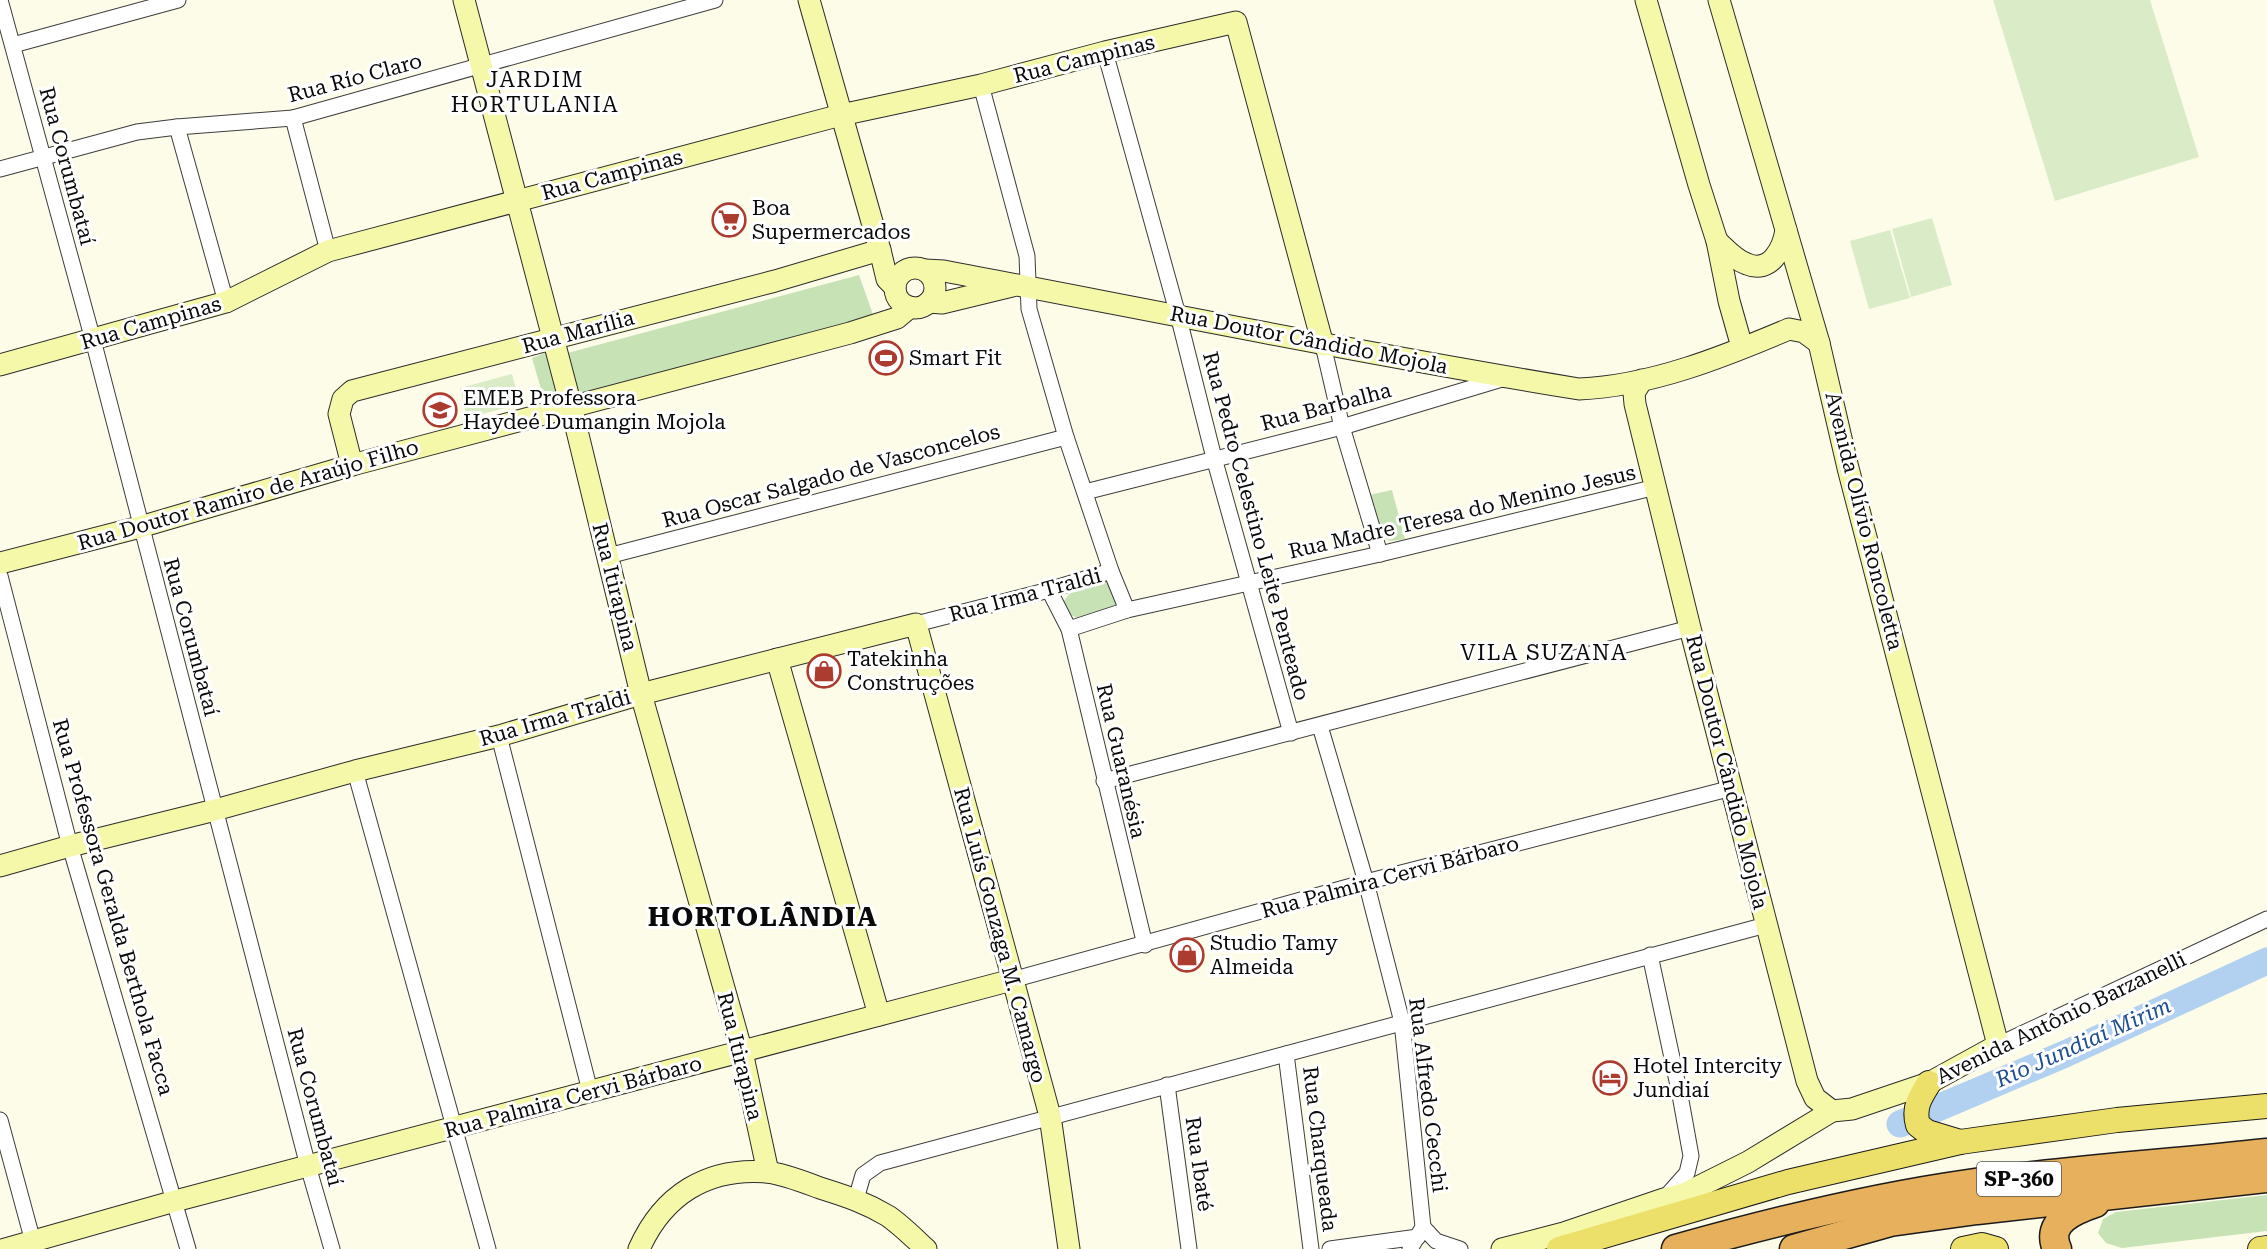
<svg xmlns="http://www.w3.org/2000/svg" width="2267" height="1249" viewBox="0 0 2267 1249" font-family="'Roboto Serif',serif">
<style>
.green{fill:#c7e3b6}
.pitch{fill:#daecc7}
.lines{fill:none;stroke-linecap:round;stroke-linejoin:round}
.river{stroke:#b2d0f0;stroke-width:27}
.street-casing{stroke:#3d3d3d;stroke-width:17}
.secondary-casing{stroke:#2c2c2c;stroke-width:23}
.primary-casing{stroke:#1b1b1b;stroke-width:26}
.highway-casing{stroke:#1b1b1b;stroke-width:31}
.street{stroke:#fff;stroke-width:15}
.secondary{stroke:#f5f8a9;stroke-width:21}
.primary{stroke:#ecdf6a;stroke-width:24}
.highway{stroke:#e7b05d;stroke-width:28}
.labels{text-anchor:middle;stroke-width:6;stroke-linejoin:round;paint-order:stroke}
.shield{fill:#fff;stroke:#545454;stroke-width:1.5}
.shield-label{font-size:20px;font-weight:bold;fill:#0a0a0a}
.street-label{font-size:21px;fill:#0a0a0a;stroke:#fff}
.poi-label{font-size:21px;fill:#0a0a0a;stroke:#fff;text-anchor:start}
.neighbourhood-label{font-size:22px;letter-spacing:1.5px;fill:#0a0a0a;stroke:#fff}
.water-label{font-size:22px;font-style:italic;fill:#204f8f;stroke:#fff}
.district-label{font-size:27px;font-weight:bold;letter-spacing:1.5px;fill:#0a0a0a;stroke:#fff}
</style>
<rect width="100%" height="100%" fill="#fdfce9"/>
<!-- green -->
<g class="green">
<path d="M 859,275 L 874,317 L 576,395 L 560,355 Z"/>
<path d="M 545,353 L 549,354 L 558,391 L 543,396 L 532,358 Z"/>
<path d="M 1392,490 L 1405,539 L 1392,541 L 1381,538 L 1369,495 Z"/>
<path d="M 1107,581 L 1117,588 L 1117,608 L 1079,619 L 1067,613 L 1063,602 L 1070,593 Z"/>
<path d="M 2267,1195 L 2267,1231 L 2122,1248 L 2106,1243 L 2098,1233 L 2103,1219 L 2116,1212 Z"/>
</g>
<!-- pitch -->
<g class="pitch">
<path d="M 1993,0 L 2150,0 L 2199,157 L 2055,201 Z"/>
<path d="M 1932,218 L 1952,285 L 1911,297 L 1892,229 Z"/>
<path d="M 1890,230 L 1910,298 L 1869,309 L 1850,241 Z"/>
<path d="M 512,374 L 520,404 L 467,418 L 460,388 Z"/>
</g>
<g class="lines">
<!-- river -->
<path class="river" d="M 1900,1124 L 2065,1054 L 2267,961"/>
<!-- street casing -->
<g class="street-casing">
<g id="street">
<path d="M 0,0 L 93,340 L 308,1166 L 332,1249"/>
<path d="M 13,45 L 178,0"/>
<path d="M 1105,52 L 1178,315 L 1214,458 L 1291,733"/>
<path d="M 981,85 L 1027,256 L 1029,309 L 1066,437 L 1111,571 L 1127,610"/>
<path d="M 293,118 L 328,251"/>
<path d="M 177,127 L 226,302"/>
<path d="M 0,169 L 137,132 L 177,127 L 293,118 L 715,0"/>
<path d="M 1323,345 L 1342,427 L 1380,554"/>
<path d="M 1085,492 L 1342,427 L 1505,378"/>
<path d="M 608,556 L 1066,437"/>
<path d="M 0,576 L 70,846 L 188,1249"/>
<path d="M 1049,590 L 1069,629 L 1145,945"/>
<path d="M 916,624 L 1049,590 L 1111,571"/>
<path d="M 1069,629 L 1127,610 L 1380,554 L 1656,487"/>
<path d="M 1320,726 L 1366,882 L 1402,1022 L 1423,1227 L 1410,1249"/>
<path d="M 499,736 L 590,1091"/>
<path d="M 355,771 L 488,1249"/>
<path d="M 1104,781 L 1690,628"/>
<path d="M 1650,955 L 1680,1095 L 1691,1156 L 1687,1173 L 1664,1199"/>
<path d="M 1012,980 L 1366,882 L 1732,788"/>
<path d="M 1998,1045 L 2267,919"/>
<path d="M 1286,1054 L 1311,1249"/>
<path d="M 1167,1085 L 1189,1249"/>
<path d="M 0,1120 L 35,1249"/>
<path d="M 856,1199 L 863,1175 L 880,1163 L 1766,925"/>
<path d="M 1423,1227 L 1436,1241 L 1460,1249"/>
<path d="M 1330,1249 L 1418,1237"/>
</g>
</g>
<!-- secondary casing -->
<g class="secondary-casing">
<g id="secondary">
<path d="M 464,0 L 571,406 L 641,694 L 742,1052 L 768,1172"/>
<path d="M 809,0 L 880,250 L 887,279 L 895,287"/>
<path d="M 1646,0 L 1699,185 L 1717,241 L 1729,301 L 1742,347"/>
<path d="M 1717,241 C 1726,249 1735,260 1747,264 C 1770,274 1783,249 1786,230"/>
<circle cx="915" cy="288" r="20"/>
<path d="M 925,270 L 944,271 C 1155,311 1366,354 1579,389 C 1651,386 1723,357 1789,329 L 1804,332 L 1819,343"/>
<path d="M 929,302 L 942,303 L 1012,286"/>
<path d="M 0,365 L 226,302 L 328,251 L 841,115 L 981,85 L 1105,52 L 1236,22 L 1323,345"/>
<path d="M 1642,380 L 1634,393 L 1635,404 L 1690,628 L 1807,1081 L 1815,1098 L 1832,1111 L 1852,1109 L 1929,1083 L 1998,1045 L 1848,468 L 1819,343 L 1719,0"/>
<path d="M 352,465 L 339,414 L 343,399 L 352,391 L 775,281 L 880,250"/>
<path d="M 0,563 L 140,527 L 352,465 L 850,333 L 897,318 L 910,307"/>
<path d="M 777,659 L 879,1015"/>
<path d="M 0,866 L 70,846 L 215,810 L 355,771 L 499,736 L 641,694 L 916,624 L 1050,1116 L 1069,1249"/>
<path d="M 5,1249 L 175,1201 L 1012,980"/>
<path d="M 639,1249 C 663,1195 707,1167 767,1172 C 784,1174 804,1182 820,1188 C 845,1196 865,1202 888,1216 C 901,1225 914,1238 926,1249"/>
<path d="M 1502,1249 L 1564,1233 L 1664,1199 L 1684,1194 L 1748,1162 L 1832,1111"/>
</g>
</g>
<!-- primary casing -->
<g class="primary-casing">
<g id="primary">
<path d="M 1929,1083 C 1920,1097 1913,1108 1918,1125 L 1927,1132 L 1960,1142"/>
<path d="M 1559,1249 L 1788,1182 L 1960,1142 L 2117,1120 L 2267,1106"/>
<path d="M 1963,1249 L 1982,1245 L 1996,1249"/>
<path d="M 2260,1249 L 2267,1248"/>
</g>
</g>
<!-- highway casing -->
<g class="highway-casing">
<g id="highway">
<path d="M 1676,1249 C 1772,1222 1869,1198 1968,1184 C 2067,1170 2168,1164 2267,1153"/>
<path d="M 1794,1249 L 1890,1222 L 1977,1210 L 2267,1178"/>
<path d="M 2057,1249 C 2045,1222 2074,1210 2095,1203"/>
</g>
</g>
<!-- street -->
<use href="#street" class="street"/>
<!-- secondary -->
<use href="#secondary" class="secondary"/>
<!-- primary -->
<use href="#primary" class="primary"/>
<!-- highway -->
<use href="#highway" class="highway"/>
</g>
<!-- icons -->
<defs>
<g id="supermarket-ring" transform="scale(1.725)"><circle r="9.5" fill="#fff" stroke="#ac3b30" stroke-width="1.5"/><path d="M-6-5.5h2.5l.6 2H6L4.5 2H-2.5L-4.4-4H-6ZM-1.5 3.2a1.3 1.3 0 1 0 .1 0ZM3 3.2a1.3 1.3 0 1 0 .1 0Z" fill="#ac3b30"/></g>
<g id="stadium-ring" transform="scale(1.725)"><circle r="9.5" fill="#fff" stroke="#ac3b30" stroke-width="1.5"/><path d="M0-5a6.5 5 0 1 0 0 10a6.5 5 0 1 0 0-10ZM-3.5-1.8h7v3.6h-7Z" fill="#ac3b30"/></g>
<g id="school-ring" transform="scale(1.725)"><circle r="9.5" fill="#fff" stroke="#ac3b30" stroke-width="1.5"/><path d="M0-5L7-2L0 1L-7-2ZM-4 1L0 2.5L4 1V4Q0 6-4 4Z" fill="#ac3b30"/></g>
<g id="shop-ring" transform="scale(1.725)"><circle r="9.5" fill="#fff" stroke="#ac3b30" stroke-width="1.5"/><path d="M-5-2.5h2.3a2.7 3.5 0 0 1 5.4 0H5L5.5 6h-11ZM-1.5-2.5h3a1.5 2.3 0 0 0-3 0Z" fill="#ac3b30"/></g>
<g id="hotel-ring" transform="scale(1.725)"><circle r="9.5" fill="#fff" stroke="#ac3b30" stroke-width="1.5"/><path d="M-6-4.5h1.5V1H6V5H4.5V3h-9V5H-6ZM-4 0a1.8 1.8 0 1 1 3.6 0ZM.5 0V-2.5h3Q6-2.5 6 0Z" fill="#ac3b30"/></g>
</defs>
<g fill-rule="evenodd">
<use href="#supermarket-ring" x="729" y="220"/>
<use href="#stadium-ring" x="886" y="358"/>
<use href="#school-ring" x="440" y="410"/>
<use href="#shop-ring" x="824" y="671"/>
<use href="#shop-ring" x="1187" y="955"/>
<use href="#hotel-ring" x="1610" y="1078"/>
</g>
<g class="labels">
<!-- shield labels -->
<rect class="shield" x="1977" y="1162" width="84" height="34" rx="4.5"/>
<g class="shield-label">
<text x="2019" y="1186">SP-360</text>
</g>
<!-- street labels -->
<g class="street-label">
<text transform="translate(1084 59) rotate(-14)" y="7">Rua Campinas</text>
<text transform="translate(355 78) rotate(-15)" y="7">Rua Río Claro</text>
<text transform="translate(67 166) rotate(75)" y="7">Rua Corumbataí</text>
<text transform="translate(612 175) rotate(-15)" y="7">Rua Campinas</text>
<text transform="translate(151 323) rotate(-16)" y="7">Rua Campinas</text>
<text transform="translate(578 332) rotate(-15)" y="7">Rua Marília</text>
<text transform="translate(1309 340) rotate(11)" y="7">Rua Doutor Cândido Mojola</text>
<text transform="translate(1326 407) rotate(-15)" y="7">Rua Barbalha</text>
<text transform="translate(831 476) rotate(-15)" y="7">Rua Oscar Salgado de Vasconcelos</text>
<text transform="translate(248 495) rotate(-16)" y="7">Rua Doutor Ramiro de Araújo Filho</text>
<text transform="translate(1462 512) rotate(-13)" y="7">Rua Madre Teresa do Menino Jesus</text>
<text transform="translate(1864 521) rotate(76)" y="7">Avenida Olívio Roncoletta</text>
<text transform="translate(1256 526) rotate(75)" y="7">Rua Pedro Celestino Leite Penteado</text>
<text transform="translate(615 587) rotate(76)" y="7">Rua Itirapina</text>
<text transform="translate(1025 595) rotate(-15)" y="7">Rua Irma Traldi</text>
<text transform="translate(191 637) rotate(75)" y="7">Rua Corumbataí</text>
<text transform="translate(555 718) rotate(-16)" y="7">Rua Irma Traldi</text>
<text transform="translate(1121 761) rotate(77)" y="7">Rua Guaranésia</text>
<text transform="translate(1727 772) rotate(76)" y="7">Rua Doutor Cândido Mojola</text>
<text transform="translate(1390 877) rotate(-15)" y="7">Rua Palmira Cervi Bárbaro</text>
<text transform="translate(113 907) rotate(74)" y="7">Rua Professora Geralda Berthola Facca</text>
<text transform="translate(1000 935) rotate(75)" y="7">Rua Luís Gonzaga M. Camargo</text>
<text transform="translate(2061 1018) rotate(-26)" y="7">Avenida Antônio Barzanelli</text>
<text transform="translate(740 1056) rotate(76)" y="7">Rua Itirapina</text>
<text transform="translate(1428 1095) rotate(83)" y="7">Rua Alfredo Cecchi</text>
<text transform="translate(573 1097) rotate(-15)" y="7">Rua Palmira Cervi Bárbaro</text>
<text transform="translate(315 1107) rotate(75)" y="7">Rua Corumbataí</text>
<text transform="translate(1320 1149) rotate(83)" y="7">Rua Charqueada</text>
<text transform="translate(1199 1164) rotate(82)" y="7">Rua Ibaté</text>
</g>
<!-- poi labels -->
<g class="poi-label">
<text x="752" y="215">Boa<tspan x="752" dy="24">Supermercados</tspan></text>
<text x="909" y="365">Smart Fit</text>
<text x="463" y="405">EMEB Professora<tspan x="463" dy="24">Haydeé Dumangin Mojola</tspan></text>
<text x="847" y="666">Tatekinha<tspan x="847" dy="24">Construções</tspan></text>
<text x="1210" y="950">Studio Tamy<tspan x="1210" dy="24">Almeida</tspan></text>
<text x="1633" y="1073">Hotel Intercity<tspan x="1633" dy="24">Jundiaí</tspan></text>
</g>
<!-- neighbourhood labels -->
<g class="neighbourhood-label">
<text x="535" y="87">JARDIM<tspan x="535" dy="25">HORTULANIA</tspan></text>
<text x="1544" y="660">VILA SUZANA</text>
</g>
<!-- water labels -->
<g class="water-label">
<text transform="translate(2083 1042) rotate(-24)" y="8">Rio Jundiaí Mirim</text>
</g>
<!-- district labels -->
<g class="district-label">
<text x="763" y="926">HORTOLÂNDIA</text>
</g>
</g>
</svg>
